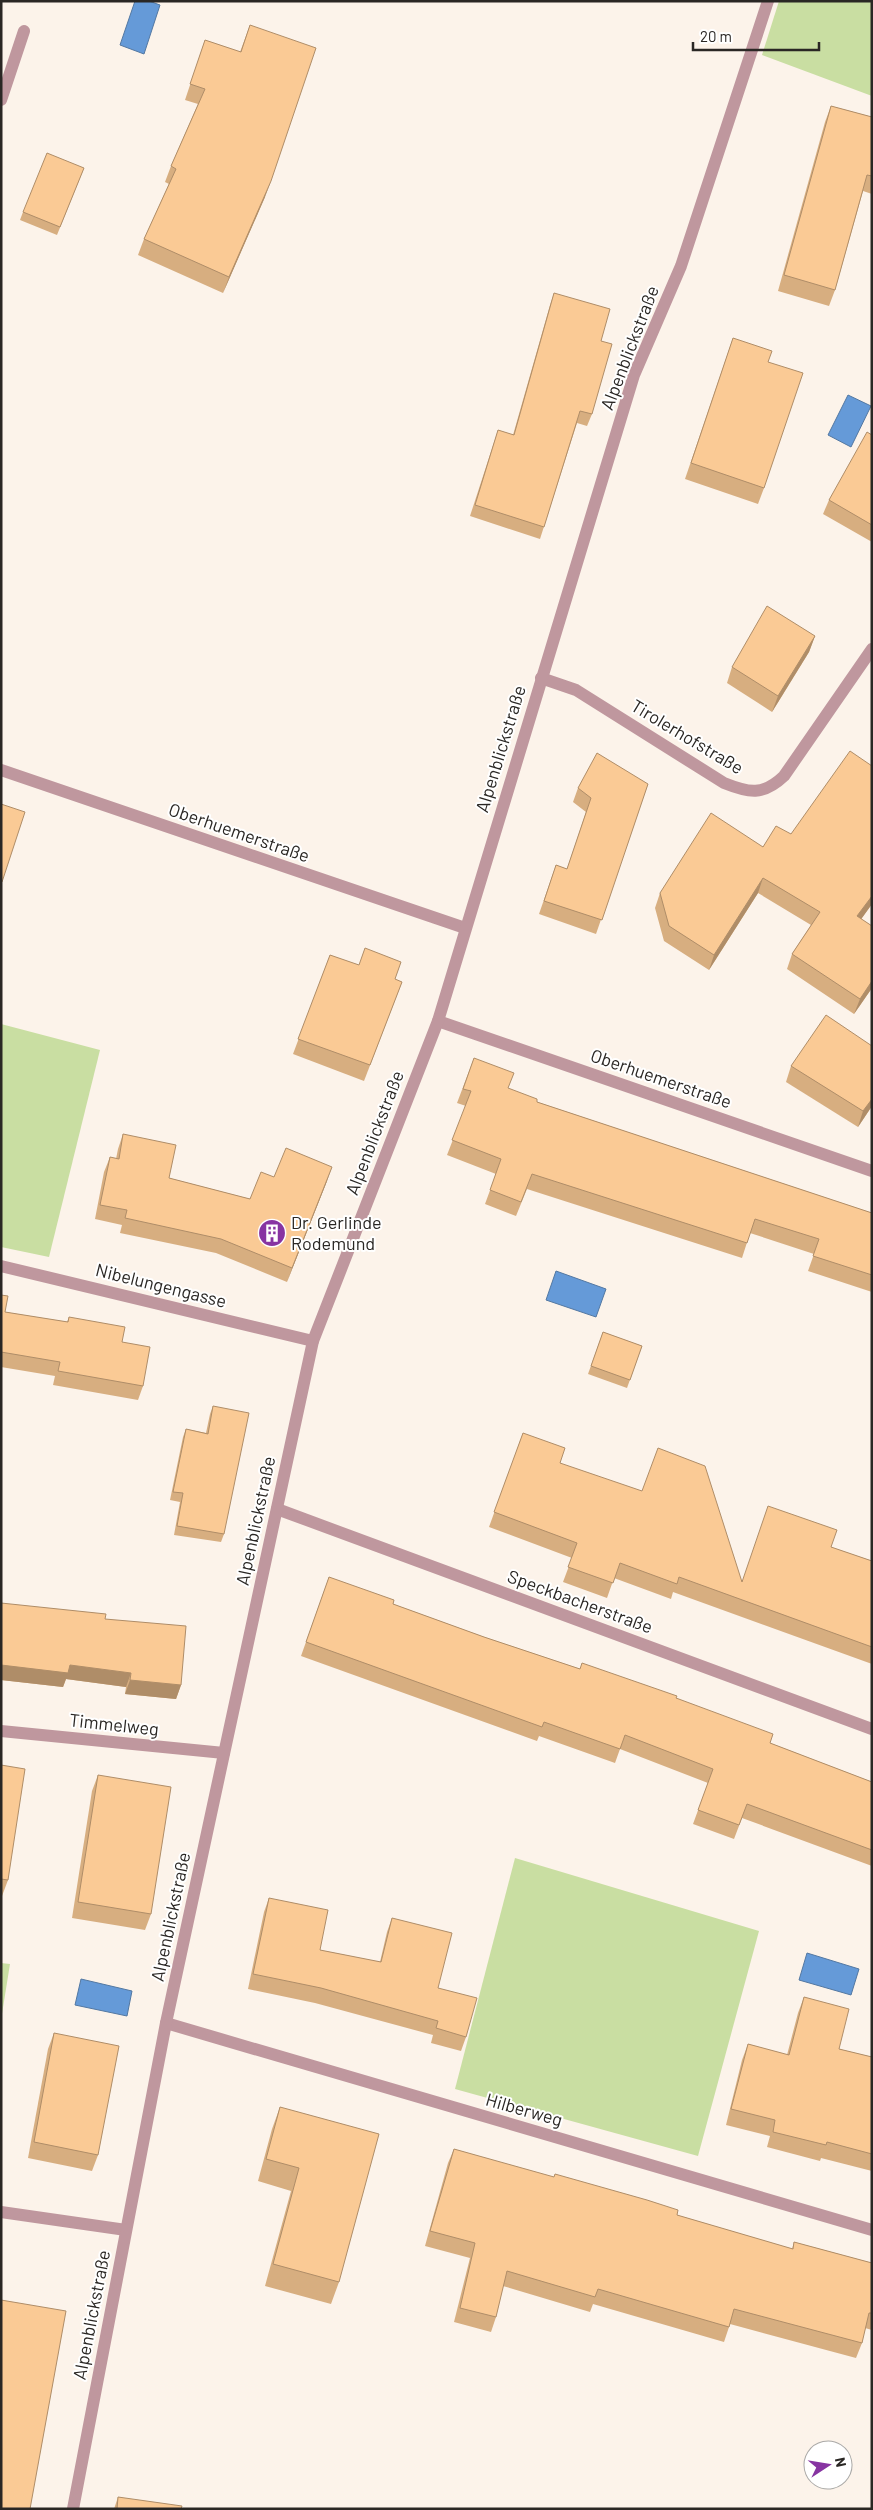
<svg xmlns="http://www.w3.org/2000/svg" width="873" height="2510" viewBox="0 0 873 2510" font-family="Barlow,sans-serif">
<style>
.green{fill:#c9dea2}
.water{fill:#659ad8;stroke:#5378a2}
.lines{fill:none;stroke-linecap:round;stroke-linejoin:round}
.minor{stroke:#bf979e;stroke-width:12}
.wall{fill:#d7ae80}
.shaded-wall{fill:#af8d68}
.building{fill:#faca95;stroke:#af8d68}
.labels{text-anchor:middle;stroke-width:4;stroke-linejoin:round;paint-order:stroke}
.street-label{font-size:18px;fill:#2a2724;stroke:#fff}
.poi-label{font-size:18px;fill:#2a2724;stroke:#fff;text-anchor:start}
</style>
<rect width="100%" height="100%" fill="#fcf3ea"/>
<!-- green -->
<g class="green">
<path d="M 779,1 L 872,1 L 872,96 L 762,55 Z"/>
<path d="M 1,1024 L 100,1050 L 49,1257 L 1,1247 Z"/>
<path d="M 515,1858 L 759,1931 L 698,2156 L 455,2089 Z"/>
<path d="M 1,1963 L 10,1964 L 1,2020 Z"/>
</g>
<!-- water -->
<g class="water">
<path d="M 135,1 L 149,1 L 160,5 L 144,54 L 120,45 Z"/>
<path d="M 848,395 L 871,406 L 851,447 L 828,435 Z"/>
<path d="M 556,1271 L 606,1289 L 596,1317 L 546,1300 Z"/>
<path d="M 807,1953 L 859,1969 L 851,1995 L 799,1980 Z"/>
<path d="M 81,1979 L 132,1991 L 127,2016 L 75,2005 Z"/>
</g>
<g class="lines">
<!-- minor -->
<g class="minor">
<path d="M 1,100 L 24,31"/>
<path d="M 541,678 L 576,690 L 724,783 C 749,793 763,796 784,776 L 872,649"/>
<path d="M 1,770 L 465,928"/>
<path d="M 438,1021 L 872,1171"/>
<path d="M 1,1266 L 313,1341"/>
<path d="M 277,1509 L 872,1729"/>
<path d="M 1,1731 L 224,1753"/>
<path d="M 166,2023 L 872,2230"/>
<path d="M 1,2212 L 126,2230"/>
<path d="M 73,2509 L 166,2023 L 313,1341 L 438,1021 L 634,375 L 681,266 L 768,1"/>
</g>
</g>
<!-- wall -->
<g class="wall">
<path d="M 250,25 L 265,197 L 223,293 L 138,255 L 144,239 L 169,184 L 165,182 L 171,166 L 198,104 L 185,100 L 205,40 L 240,52 Z"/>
<path d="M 831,106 L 872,117 L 872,194 L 863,191 L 835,290 L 829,306 L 778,291 L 825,122 Z"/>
<path d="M 84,168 L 57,235 L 20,220 L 23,212 Z"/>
<path d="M 554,293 L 601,341 L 592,414 L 587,426 L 577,423 L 540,539 L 470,516 L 498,430 L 513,435 L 550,305 Z"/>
<path d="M 733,338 L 768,362 L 764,488 L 758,504 L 685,479 Z"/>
<path d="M 872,435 L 872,542 L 823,514 L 829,500 Z"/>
<path d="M 815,636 L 809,652 L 772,712 L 727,683 L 732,667 Z"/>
<path d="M 872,766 L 872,904 L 861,919 L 872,926 L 872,988 L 854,1014 L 787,969 L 792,954 L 811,925 L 758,893 L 709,970 L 664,941 L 655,908 L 660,893 L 791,834 Z"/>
<path d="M 648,784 L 596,934 L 539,914 L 556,865 L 567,869 L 586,812 L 573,802 L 578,788 Z"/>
<path d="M 330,955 L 402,982 L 364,1081 L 293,1054 Z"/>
<path d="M 872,1046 L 872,1106 L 858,1127 L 786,1082 L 791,1066 Z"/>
<path d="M 474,1058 L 508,1089 L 537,1102 L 872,1213 L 872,1292 L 808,1271 L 814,1254 L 750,1233 L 742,1258 L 527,1189 L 516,1216 L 485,1204 L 496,1174 L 447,1155 L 466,1106 L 457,1103 Z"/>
<path d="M 123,1134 L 169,1178 L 250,1199 L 274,1177 L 327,1181 L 287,1282 L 216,1253 L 120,1233 L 122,1225 L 95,1219 L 104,1172 L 110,1157 L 116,1159 L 118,1149 Z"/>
<path d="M 1,1295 L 5,1312 L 67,1322 L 69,1317 L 122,1342 L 143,1386 L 138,1400 L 53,1385 L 55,1376 L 1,1367 Z"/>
<path d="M 603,1332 L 642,1346 L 627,1388 L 588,1374 Z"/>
<path d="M 213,1406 L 224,1534 L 221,1542 L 174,1535 L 180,1502 L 170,1500 L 183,1437 L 186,1429 L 206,1433 L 210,1414 Z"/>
<path d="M 523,1433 L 560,1463 L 742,1581 L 831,1547 L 872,1561 L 872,1664 L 673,1592 L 671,1599 L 614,1578 L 607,1598 L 563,1582 L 572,1558 L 489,1527 Z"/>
<path d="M 329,1577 L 393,1604 L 484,1637 L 580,1669 L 676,1698 L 770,1743 L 872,1782 L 872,1866 L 742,1818 L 734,1839 L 693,1824 L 708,1783 L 620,1749 L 615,1763 L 539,1736 L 537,1741 L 301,1656 Z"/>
<path d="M 105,1619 L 181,1685 L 176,1699 L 125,1694 L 126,1687 L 66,1679 L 63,1687 L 1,1680 Z"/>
<path d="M 1,1765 L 8,1880 L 2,1896 L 1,1896 Z"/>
<path d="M 98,1775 L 151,1914 L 145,1930 L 72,1918 L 92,1791 Z"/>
<path d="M 269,1898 L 320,1950 L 380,1962 L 387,1932 L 392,1918 L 438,1988 L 466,2037 L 461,2051 L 431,2043 L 433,2035 L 315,2003 L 248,1989 L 264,1912 Z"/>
<path d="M 804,1997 L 839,2049 L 872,2057 L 872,2171 L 821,2158 L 820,2161 L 767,2147 L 770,2136 L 726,2125 L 742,2060 L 748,2044 L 787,2055 L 798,2013 Z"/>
<path d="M 54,2033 L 98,2155 L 92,2171 L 28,2158 L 48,2049 Z"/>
<path d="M 280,2107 L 339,2282 L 331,2304 L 265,2286 L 291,2191 L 258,2181 L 272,2129 Z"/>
<path d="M 454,2149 L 792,2249 L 794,2242 L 872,2263 L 872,2330 L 865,2328 L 862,2343 L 856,2358 L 730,2324 L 724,2342 L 593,2304 L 590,2312 L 503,2286 L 496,2317 L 491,2332 L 454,2322 L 470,2258 L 425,2246 L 448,2163 Z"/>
<path d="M 118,2497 L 181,2509 L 114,2509 Z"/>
</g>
<!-- shaded-wall -->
<g class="shaded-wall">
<path d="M 271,181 L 265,197 L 223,293 L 229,277 Z"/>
<path d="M 815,636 L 809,652 L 772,712 L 778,696 Z"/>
<path d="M 763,878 L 758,893 L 709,970 L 714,955 Z"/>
<path d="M 872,896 L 872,904 L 852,932 L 857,916 Z"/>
<path d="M 872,981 L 872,988 L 854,1014 L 860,999 Z"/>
<path d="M 872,1099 L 872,1106 L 858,1127 L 863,1111 Z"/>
<path d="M 332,1167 L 327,1181 L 287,1282 L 292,1268 Z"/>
<path d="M 1,1665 L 70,1665 L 131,1673 L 126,1687 L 66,1679 L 63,1687 L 1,1680 Z"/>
<path d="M 130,1680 L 181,1685 L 176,1699 L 125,1694 Z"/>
</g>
<!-- building -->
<g class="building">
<path d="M 250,25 L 316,48 L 271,181 L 229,277 L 144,239 L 176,169 L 171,166 L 205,89 L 190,84 L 205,40 L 241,52 Z"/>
<path d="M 831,106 L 872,117 L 872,176 L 867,175 L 835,290 L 784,275 Z"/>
<path d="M 47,153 L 84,168 L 60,227 L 23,212 Z"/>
<path d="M 554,293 L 610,309 L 601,341 L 612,344 L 592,414 L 580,411 L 544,527 L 475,505 L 498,430 L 514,435 Z"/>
<path d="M 733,338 L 772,351 L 768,362 L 803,373 L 764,488 L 691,463 Z"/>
<path d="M 867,432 L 872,435 L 872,525 L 829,500 Z"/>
<path d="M 767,606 L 815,636 L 778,696 L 732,667 Z"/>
<path d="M 850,751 L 872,766 L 872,896 L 857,916 L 872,926 L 872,981 L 860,999 L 792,954 L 820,912 L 763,878 L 714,955 L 669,926 L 660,893 L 711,813 L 763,847 L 776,826 L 791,834 Z"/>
<path d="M 597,753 L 648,784 L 602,920 L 544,901 L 556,865 L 567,869 L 591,798 L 578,788 Z"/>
<path d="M 1,804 L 25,812 L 2,882 L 1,881 Z"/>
<path d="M 365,948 L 401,962 L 395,979 L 402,982 L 370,1065 L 298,1039 L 330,955 L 359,965 Z"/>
<path d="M 826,1015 L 872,1046 L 872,1099 L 863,1111 L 791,1066 Z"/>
<path d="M 474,1058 L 514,1073 L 508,1088 L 537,1099 L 537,1102 L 872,1213 L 872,1275 L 813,1256 L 819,1239 L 755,1219 L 747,1243 L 532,1174 L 521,1202 L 490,1190 L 501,1159 L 452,1140 L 471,1091 L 463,1089 Z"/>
<path d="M 123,1134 L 176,1145 L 169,1178 L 250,1199 L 261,1172 L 274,1177 L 286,1148 L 332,1167 L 292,1268 L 221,1239 L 125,1218 L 127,1210 L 100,1205 L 110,1157 L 119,1159 Z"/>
<path d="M 1,1295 L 8,1296 L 5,1312 L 68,1322 L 69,1317 L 125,1327 L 122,1342 L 150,1347 L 143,1386 L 58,1371 L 60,1362 L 1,1352 Z"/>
<path d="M 603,1332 L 642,1346 L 630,1380 L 591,1366 Z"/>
<path d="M 213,1406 L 249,1413 L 224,1534 L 177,1526 L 183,1493 L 173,1492 L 186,1429 L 208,1434 Z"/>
<path d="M 523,1433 L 565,1448 L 560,1463 L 642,1491 L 658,1448 L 705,1466 L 742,1582 L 768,1506 L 837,1530 L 831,1547 L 872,1561 L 872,1647 L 679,1577 L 677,1584 L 620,1563 L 613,1583 L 568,1567 L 577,1543 L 494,1512 Z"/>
<path d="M 329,1577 L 394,1600 L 393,1604 L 484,1637 L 580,1669 L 582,1663 L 677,1696 L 676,1698 L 773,1734 L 770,1743 L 872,1782 L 872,1850 L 747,1804 L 739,1825 L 698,1810 L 713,1769 L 625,1735 L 620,1749 L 544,1722 L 542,1727 L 306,1642 Z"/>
<path d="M 1,1603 L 106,1614 L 105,1619 L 186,1626 L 181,1685 L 130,1680 L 131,1673 L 70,1665 L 68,1673 L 1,1665 Z"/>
<path d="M 1,1765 L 25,1769 L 8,1880 L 1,1879 Z"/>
<path d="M 98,1775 L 171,1787 L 151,1914 L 78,1902 Z"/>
<path d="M 269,1898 L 328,1910 L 320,1950 L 381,1962 L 392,1918 L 452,1933 L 438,1988 L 477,1998 L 466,2037 L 436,2028 L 438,2021 L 321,1988 L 253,1974 Z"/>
<path d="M 804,1997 L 849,2009 L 839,2049 L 872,2057 L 872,2154 L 827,2142 L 826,2145 L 773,2132 L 775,2120 L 731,2109 L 748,2044 L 789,2055 Z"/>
<path d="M 54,2033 L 119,2046 L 98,2155 L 34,2142 Z"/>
<path d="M 280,2107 L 379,2134 L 339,2282 L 273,2264 L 299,2168 L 266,2159 Z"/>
<path d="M 454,2149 L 554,2177 L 555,2174 L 647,2200 L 678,2210 L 677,2215 L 793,2249 L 794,2242 L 872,2263 L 872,2313 L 869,2313 L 862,2343 L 734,2309 L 729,2327 L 598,2289 L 595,2297 L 507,2271 L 496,2317 L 460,2308 L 475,2243 L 430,2231 Z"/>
<path d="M 1,2300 L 66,2311 L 30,2509 L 1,2509 Z"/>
<path d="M 118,2497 L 182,2506 L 181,2509 L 117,2509 Z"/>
</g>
<!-- icons -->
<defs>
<g id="building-disc" transform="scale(1.4375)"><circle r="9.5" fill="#8734a2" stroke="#fff"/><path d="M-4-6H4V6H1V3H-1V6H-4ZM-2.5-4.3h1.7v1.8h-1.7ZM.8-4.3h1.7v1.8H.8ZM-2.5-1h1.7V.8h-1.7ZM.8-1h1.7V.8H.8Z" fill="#fff"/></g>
</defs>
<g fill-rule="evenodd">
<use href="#building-disc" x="272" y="1233"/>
</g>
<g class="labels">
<!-- street labels -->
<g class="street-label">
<text transform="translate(630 348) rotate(-69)" y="6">Alpenblickstraße</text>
<text transform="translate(687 737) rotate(31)" y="6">Tirolerhofstraße</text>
<text transform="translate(501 749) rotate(-73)" y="6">Alpenblickstraße</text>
<text transform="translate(239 833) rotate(19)" y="6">Oberhuemerstraße</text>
<text transform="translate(661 1079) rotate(19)" y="6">Oberhuemerstraße</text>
<text transform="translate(375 1133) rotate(-69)" y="6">Alpenblickstraße</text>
<text transform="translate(161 1286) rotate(14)" y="6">Nibelungengasse</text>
<text transform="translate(256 1521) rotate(-78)" y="6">Alpenblickstraße</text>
<text transform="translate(580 1602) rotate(20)" y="6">Speckbacherstraße</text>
<text transform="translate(114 1725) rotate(6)" y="6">Timmelweg</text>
<text transform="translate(171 1917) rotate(-78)" y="6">Alpenblickstraße</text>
<text transform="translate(524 2110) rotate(16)" y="6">Hilberweg</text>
<text transform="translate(92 2315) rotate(-79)" y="6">Alpenblickstraße</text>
</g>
<!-- poi labels -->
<g class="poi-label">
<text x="291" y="1229">Dr. Gerlinde<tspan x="291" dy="21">Rodemund</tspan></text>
</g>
</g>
<!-- border -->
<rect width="873" height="2510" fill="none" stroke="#2a2724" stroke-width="5"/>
<!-- north arrow -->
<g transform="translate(828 2465) rotate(78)"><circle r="24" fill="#ffffff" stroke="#aaa9a7"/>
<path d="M0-4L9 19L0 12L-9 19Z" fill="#8734a2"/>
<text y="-8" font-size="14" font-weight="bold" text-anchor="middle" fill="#2a2724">N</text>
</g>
<!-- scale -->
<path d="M693 42v8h126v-8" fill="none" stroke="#2a2724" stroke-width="2.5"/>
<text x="700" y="42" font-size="15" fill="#2a2724" stroke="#ffffff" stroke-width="4" paint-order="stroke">20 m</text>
</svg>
